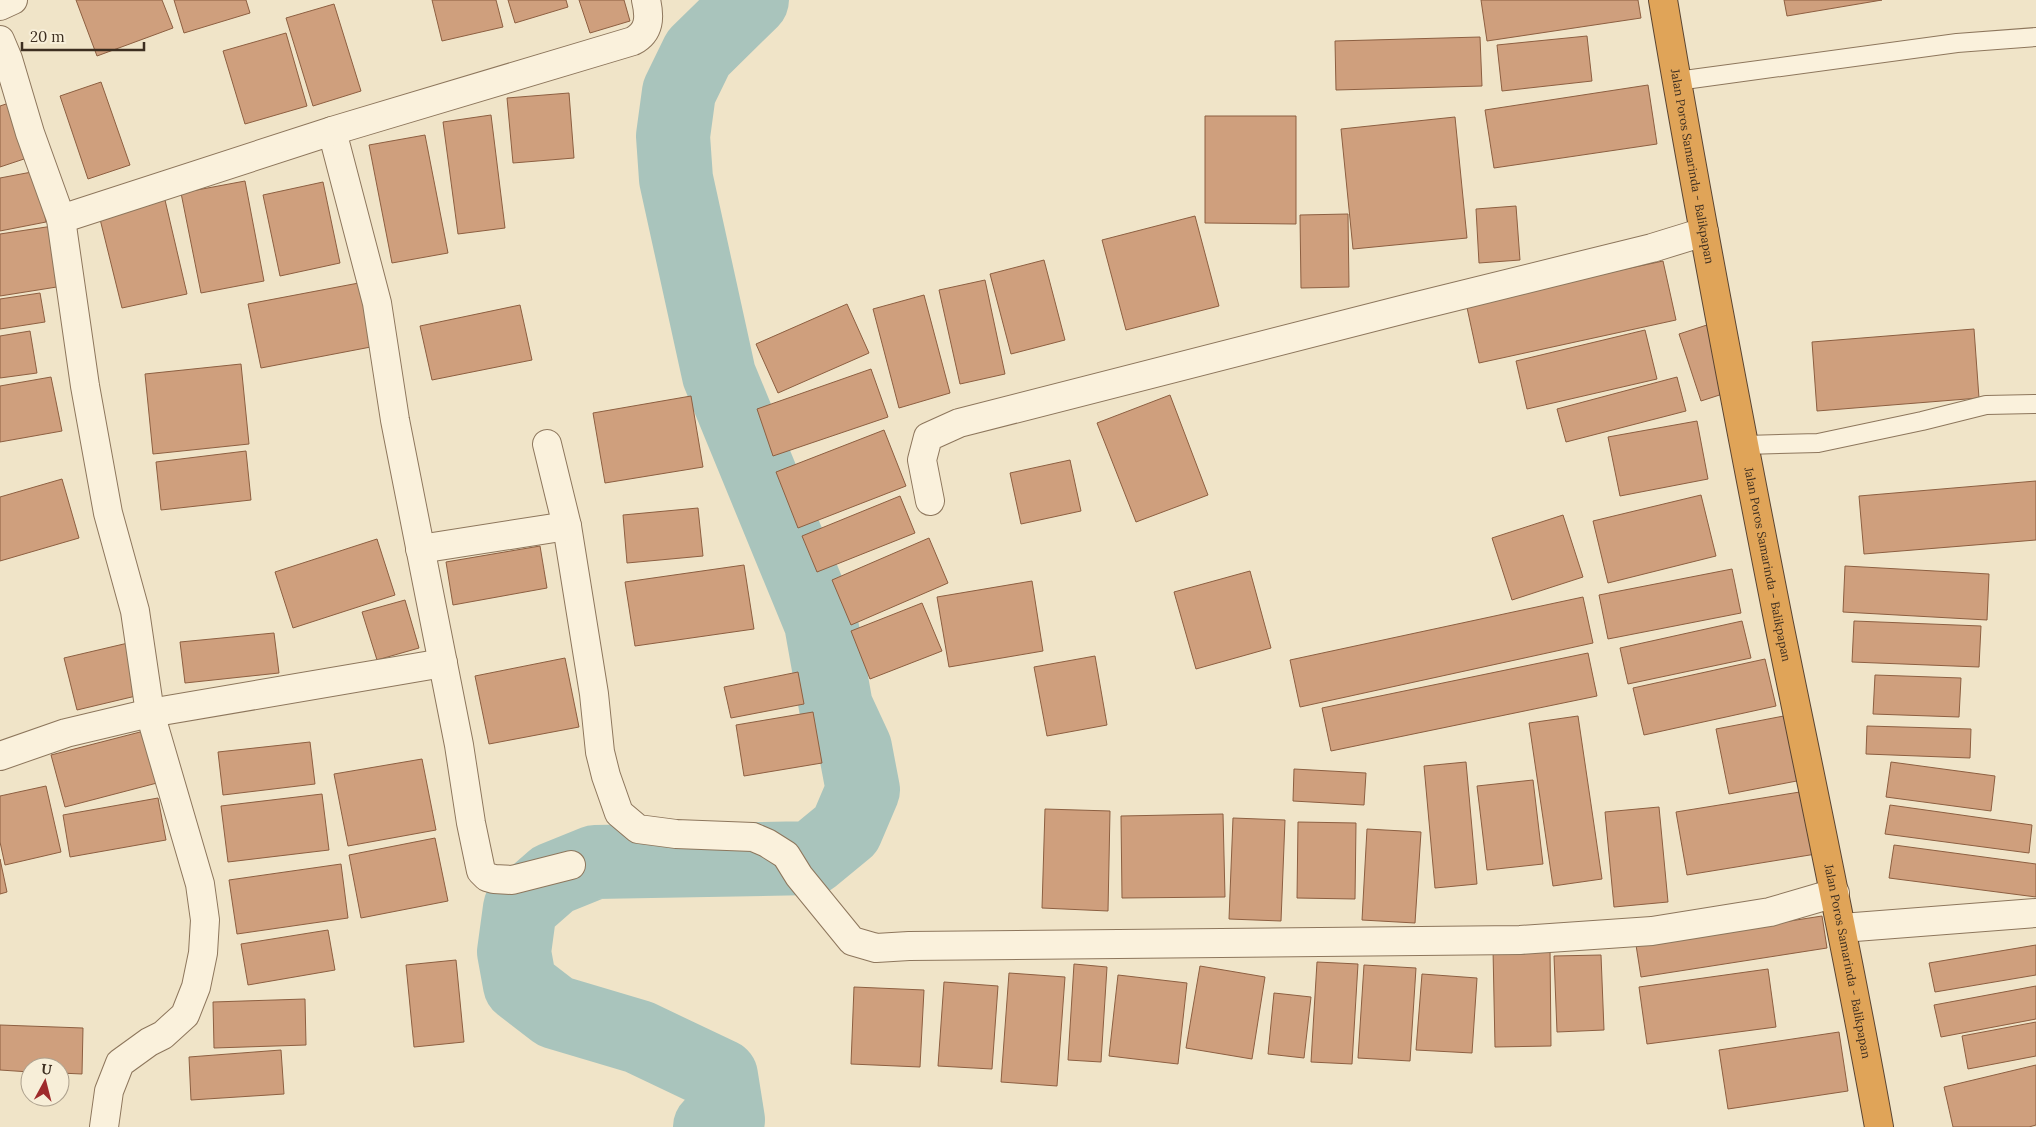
<svg xmlns="http://www.w3.org/2000/svg" width="2036" height="1127" viewBox="0 0 2036 1127" font-family="Lora,serif">
<style>
.lines{fill:none;stroke-linecap:round;stroke-linejoin:round}
.river{stroke:#a9c4bc;stroke-width:74}
.building{fill:#cf9f7d;stroke:#8d5f41}
.lane-casing{stroke:#8d765c;stroke-width:20}
.street-casing{stroke:#8d765c;stroke-width:30}
.highway-casing{stroke:#5b4430;stroke-width:30}
.lane{stroke:#faf1dc;stroke-width:18}
.street{stroke:#faf1dc;stroke-width:28}
.highway{stroke:#e0a458;stroke-width:28}
.labels{text-anchor:middle;stroke-width:4;stroke-linejoin:round;paint-order:stroke}
.street-label{font-size:12px;fill:#3d2e20;stroke:#f7eed8}
</style>
<rect width="100%" height="100%" fill="#f0e4c8"/>
<g class="lines">
<!-- river -->
<path class="river" d="M 710,1127 L 728,1120 L 721,1076 L 639,1037 L 555,1012 L 520,985 L 514,952 L 520,908 L 553,879 L 595,862 L 812,858 L 846,830 L 863,790 L 855,748 L 836,707 L 821,623 L 719,375 L 676,179 L 673,136 L 679,92 L 698,53 L 752,0"/>
</g>
<!-- building -->
<g class="building">
<path d="M 76,0 L 162,0 L 173,28 L 97,56 Z"/>
<path d="M 174,0 L 246,0 L 250,13 L 184,33 Z"/>
<path d="M 432,0 L 496,0 L 503,27 L 442,41 Z"/>
<path d="M 508,0 L 566,0 L 568,7 L 515,23 Z"/>
<path d="M 579,0 L 624,0 L 630,21 L 590,33 Z"/>
<path d="M 1481,0 L 1638,0 L 1641,18 L 1487,41 Z"/>
<path d="M 1784,0 L 1882,0 L 1787,16 Z"/>
<path d="M 334,4 L 361,91 L 313,106 L 286,18 Z"/>
<path d="M 286,33 L 307,106 L 245,124 L 223,51 Z"/>
<path d="M 1587,36 L 1592,81 L 1502,91 L 1497,45 Z"/>
<path d="M 1480,37 L 1482,86 L 1336,90 L 1335,41 Z"/>
<path d="M 101,82 L 130,165 L 88,179 L 60,96 Z"/>
<path d="M 1648,85 L 1657,144 L 1494,168 L 1485,110 Z"/>
<path d="M 569,93 L 574,158 L 513,163 L 507,98 Z"/>
<path d="M 12,102 L 30,157 L 0,167 L 0,106 Z"/>
<path d="M 491,115 L 505,228 L 458,234 L 443,122 Z"/>
<path d="M 1205,116 L 1296,116 L 1296,224 L 1205,223 Z"/>
<path d="M 1455,117 L 1467,238 L 1353,249 L 1341,129 Z"/>
<path d="M 425,135 L 448,253 L 392,263 L 369,145 Z"/>
<path d="M 37,171 L 46,222 L 0,231 L 0,178 Z"/>
<path d="M 245,181 L 264,281 L 201,293 L 181,193 Z"/>
<path d="M 323,182 L 340,263 L 280,276 L 263,195 Z"/>
<path d="M 165,200 L 187,294 L 122,308 L 99,215 Z"/>
<path d="M 1516,206 L 1520,260 L 1479,263 L 1476,209 Z"/>
<path d="M 1348,214 L 1349,287 L 1301,288 L 1300,215 Z"/>
<path d="M 1195,216 L 1219,306 L 1126,330 L 1102,240 Z"/>
<path d="M 53,226 L 63,286 L 0,296 L 0,234 Z"/>
<path d="M 1044,260 L 1065,340 L 1011,354 L 990,274 Z"/>
<path d="M 1663,261 L 1676,320 L 1479,363 L 1466,303 Z"/>
<path d="M 985,280 L 1005,374 L 960,384 L 939,290 Z"/>
<path d="M 364,282 L 376,346 L 261,368 L 248,304 Z"/>
<path d="M 40,293 L 45,322 L 0,329 L 0,299 Z"/>
<path d="M 924,295 L 950,393 L 899,408 L 873,309 Z"/>
<path d="M 847,304 L 869,353 L 778,393 L 756,344 Z"/>
<path d="M 520,305 L 532,360 L 432,380 L 420,326 Z"/>
<path d="M 1710,324 L 1732,391 L 1701,401 L 1679,334 Z"/>
<path d="M 1974,329 L 1979,398 L 1817,411 L 1812,342 Z"/>
<path d="M 1645,330 L 1657,379 L 1527,409 L 1516,361 Z"/>
<path d="M 30,331 L 37,373 L 0,378 L 0,336 Z"/>
<path d="M 241,364 L 249,444 L 153,454 L 145,374 Z"/>
<path d="M 871,369 L 888,417 L 773,456 L 757,409 Z"/>
<path d="M 51,377 L 62,431 L 0,442 L 0,386 Z"/>
<path d="M 1677,377 L 1686,411 L 1566,442 L 1557,409 Z"/>
<path d="M 1170,395 L 1208,495 L 1136,522 L 1097,423 Z"/>
<path d="M 691,396 L 703,467 L 605,483 L 593,413 Z"/>
<path d="M 1697,421 L 1708,479 L 1620,496 L 1608,437 Z"/>
<path d="M 884,430 L 906,486 L 798,528 L 776,472 Z"/>
<path d="M 246,451 L 251,500 L 161,510 L 156,462 Z"/>
<path d="M 1070,460 L 1081,511 L 1021,524 L 1010,473 Z"/>
<path d="M 62,479 L 79,538 L 0,561 L 0,497 Z"/>
<path d="M 2036,481 L 2036,540 L 1864,554 L 1859,496 Z"/>
<path d="M 1701,495 L 1716,556 L 1608,583 L 1593,521 Z"/>
<path d="M 900,496 L 915,533 L 817,572 L 802,536 Z"/>
<path d="M 698,508 L 703,556 L 627,563 L 623,515 Z"/>
<path d="M 1563,515 L 1583,577 L 1512,600 L 1492,538 Z"/>
<path d="M 929,538 L 948,583 L 851,625 L 832,580 Z"/>
<path d="M 377,539 L 395,595 L 293,628 L 275,572 Z"/>
<path d="M 540,546 L 547,588 L 453,605 L 446,562 Z"/>
<path d="M 744,565 L 754,629 L 635,646 L 625,582 Z"/>
<path d="M 1845,566 L 1989,574 L 1987,620 L 1843,612 Z"/>
<path d="M 1732,569 L 1741,613 L 1608,639 L 1599,595 Z"/>
<path d="M 1250,571 L 1271,648 L 1196,669 L 1174,592 Z"/>
<path d="M 1032,581 L 1043,651 L 949,667 L 937,597 Z"/>
<path d="M 1583,597 L 1593,643 L 1300,707 L 1290,660 Z"/>
<path d="M 405,600 L 419,648 L 377,660 L 362,612 Z"/>
<path d="M 922,603 L 942,651 L 870,679 L 851,631 Z"/>
<path d="M 1742,621 L 1751,658 L 1628,684 L 1620,648 Z"/>
<path d="M 1854,621 L 1981,626 L 1979,667 L 1852,662 Z"/>
<path d="M 274,633 L 279,673 L 185,683 L 180,642 Z"/>
<path d="M 128,643 L 140,695 L 77,710 L 64,658 Z"/>
<path d="M 1588,653 L 1597,696 L 1331,751 L 1322,708 Z"/>
<path d="M 1095,656 L 1107,725 L 1047,736 L 1034,667 Z"/>
<path d="M 565,658 L 579,727 L 489,744 L 475,676 Z"/>
<path d="M 1765,659 L 1776,706 L 1644,735 L 1633,688 Z"/>
<path d="M 798,672 L 804,704 L 731,718 L 724,687 Z"/>
<path d="M 1875,675 L 1961,678 L 1959,717 L 1873,714 Z"/>
<path d="M 813,712 L 822,763 L 744,776 L 736,725 Z"/>
<path d="M 1789,715 L 1802,780 L 1729,794 L 1716,729 Z"/>
<path d="M 1578,716 L 1602,879 L 1553,886 L 1529,723 Z"/>
<path d="M 1867,726 L 1971,729 L 1970,758 L 1866,754 Z"/>
<path d="M 144,731 L 157,783 L 65,807 L 51,755 Z"/>
<path d="M 310,742 L 315,784 L 223,795 L 218,752 Z"/>
<path d="M 422,759 L 436,830 L 348,846 L 334,774 Z"/>
<path d="M 1466,762 L 1477,884 L 1435,888 L 1424,766 Z"/>
<path d="M 1891,762 L 1995,776 L 1991,811 L 1886,797 Z"/>
<path d="M 1294,769 L 1366,773 L 1364,805 L 1293,801 Z"/>
<path d="M 1533,780 L 1543,864 L 1487,870 L 1477,786 Z"/>
<path d="M 46,786 L 61,852 L 5,865 L 0,842 L 0,796 Z"/>
<path d="M 1806,791 L 1816,854 L 1687,875 L 1676,812 Z"/>
<path d="M 322,794 L 329,850 L 228,862 L 221,806 Z"/>
<path d="M 158,798 L 166,840 L 70,857 L 63,815 Z"/>
<path d="M 1890,805 L 2032,825 L 2029,853 L 1885,834 Z"/>
<path d="M 1659,807 L 1668,902 L 1614,907 L 1605,812 Z"/>
<path d="M 1045,809 L 1110,811 L 1108,911 L 1042,908 Z"/>
<path d="M 1223,814 L 1225,897 L 1122,898 L 1121,816 Z"/>
<path d="M 1233,818 L 1285,820 L 1281,921 L 1229,919 Z"/>
<path d="M 1298,822 L 1356,823 L 1355,899 L 1297,898 Z"/>
<path d="M 1367,829 L 1421,832 L 1415,923 L 1362,920 Z"/>
<path d="M 435,838 L 448,901 L 361,918 L 349,855 Z"/>
<path d="M 1894,845 L 2036,864 L 2036,897 L 1889,878 Z"/>
<path d="M 0,859 L 7,892 L 0,894 Z"/>
<path d="M 341,864 L 348,918 L 237,934 L 229,880 Z"/>
<path d="M 1822,916 L 1827,948 L 1641,977 L 1636,945 Z"/>
<path d="M 328,930 L 335,970 L 248,985 L 241,944 Z"/>
<path d="M 2036,945 L 2036,975 L 1935,992 L 1929,963 Z"/>
<path d="M 1550,948 L 1551,1046 L 1495,1047 L 1493,949 Z"/>
<path d="M 1601,955 L 1604,1030 L 1557,1032 L 1554,956 Z"/>
<path d="M 456,960 L 464,1042 L 414,1047 L 406,965 Z"/>
<path d="M 1317,962 L 1358,964 L 1352,1064 L 1311,1062 Z"/>
<path d="M 1074,964 L 1107,967 L 1101,1062 L 1068,1060 Z"/>
<path d="M 1364,965 L 1416,968 L 1410,1061 L 1358,1058 Z"/>
<path d="M 1200,966 L 1265,977 L 1252,1059 L 1186,1048 Z"/>
<path d="M 1768,969 L 1776,1027 L 1647,1044 L 1639,987 Z"/>
<path d="M 1009,973 L 1065,977 L 1057,1086 L 1001,1082 Z"/>
<path d="M 1422,974 L 1477,978 L 1472,1053 L 1416,1050 Z"/>
<path d="M 1118,975 L 1187,983 L 1178,1064 L 1109,1056 Z"/>
<path d="M 944,982 L 998,986 L 992,1069 L 938,1066 Z"/>
<path d="M 2036,986 L 2036,1019 L 1941,1037 L 1934,1005 Z"/>
<path d="M 854,987 L 924,990 L 920,1067 L 851,1064 Z"/>
<path d="M 1274,993 L 1311,997 L 1304,1058 L 1268,1054 Z"/>
<path d="M 305,999 L 306,1045 L 214,1048 L 213,1002 Z"/>
<path d="M 2036,1022 L 2036,1056 L 1968,1069 L 1962,1036 Z"/>
<path d="M 0,1025 L 83,1028 L 82,1074 L 60,1073 L 60,1067 L 30,1067 L 30,1072 L 0,1070 Z"/>
<path d="M 1839,1032 L 1848,1091 L 1728,1109 L 1719,1050 Z"/>
<path d="M 281,1050 L 284,1094 L 191,1100 L 189,1057 Z"/>
<path d="M 2036,1065 L 2036,1125 L 2029,1127 L 1953,1127 L 1944,1087 Z"/>
</g>
<g class="lines">
<!-- lane casing -->
<g class="lane-casing">
<g id="lane">
<path d="M 1677,81 L 1957,43 L 2036,37"/>
<path d="M 1745,445 L 1818,443 L 1922,421 L 1986,405 L 2036,404"/>
</g>
</g>
<!-- street casing -->
<g class="street-casing">
<g id="street">
<path d="M 0,6 L 13,0"/>
<path d="M 0,40 L 8,59 L 30,133 L 61,219 L 85,386 L 108,513 L 135,611 L 150,713 L 200,884 L 205,920 L 203,953 L 196,987 L 185,1015 L 163,1035 L 149,1042 L 120,1063 L 109,1091 L 104,1127"/>
<path d="M 332,131 L 377,303 L 395,420 L 459,745 L 471,823 L 481,871 L 487,877 L 494,879 L 512,880 L 571,865"/>
<path d="M 61,219 L 332,131 L 633,41 C 650,32 650,17 646,0"/>
<path d="M 547,444 L 567,526 L 594,694 L 600,752 L 606,776 L 619,813 L 638,829 L 676,834 L 753,837 L 767,843 L 786,855 L 799,876 L 852,941 L 876,948 L 909,946 L 1520,940 L 1652,931 L 1770,912 L 1835,893"/>
<path d="M 930,501 L 922,460 L 928,437 L 959,423 L 1409,308 L 1652,248 L 1704,232"/>
<path d="M 420,549 L 567,526"/>
<path d="M 0,756 L 66,733 L 150,713 L 443,663"/>
<path d="M 1842,928 L 2036,913"/>
</g>
</g>
<!-- highway casing -->
<g class="highway-casing">
<g id="highway">
<path id="s1" d="M 1663,0 C 1698,209 1738,416 1779,624 C 1813,791 1849,958 1879,1127"/>
</g>
</g>
<!-- lane -->
<use href="#lane" class="lane"/>
<!-- street -->
<use href="#street" class="street"/>
<!-- highway -->
<use href="#highway" class="highway"/>
</g>
<g class="labels">
<!-- street labels -->
<g class="street-label">
<text dy="4" stroke="none"><textPath href="#s1" startOffset="169">Jalan Poros Samarinda - Balikpapan</textPath></text>
<text dy="4" stroke="none"><textPath href="#s1" startOffset="574">Jalan Poros Samarinda - Balikpapan</textPath></text>
<text dy="4" stroke="none"><textPath href="#s1" startOffset="979">Jalan Poros Samarinda - Balikpapan</textPath></text>
</g>
</g>
<!-- north arrow -->
<g transform="translate(45 1082) rotate(7)"><circle r="24" fill="#f7eed8" stroke="#ada18e"/>
<path d="M0-4L9 19L0 12L-9 19Z" fill="#9e2a2b"/>
<text y="-8" font-size="14" font-weight="bold" text-anchor="middle" fill="#3d2e20">U</text>
</g>
<!-- scale -->
<path d="M22 42v8h122v-8" fill="none" stroke="#3d2e20" stroke-width="2.5"/>
<text x="30" y="42" font-size="15" fill="#3d2e20" stroke="#f7eed8" stroke-width="4" paint-order="stroke">20 m</text>
</svg>
